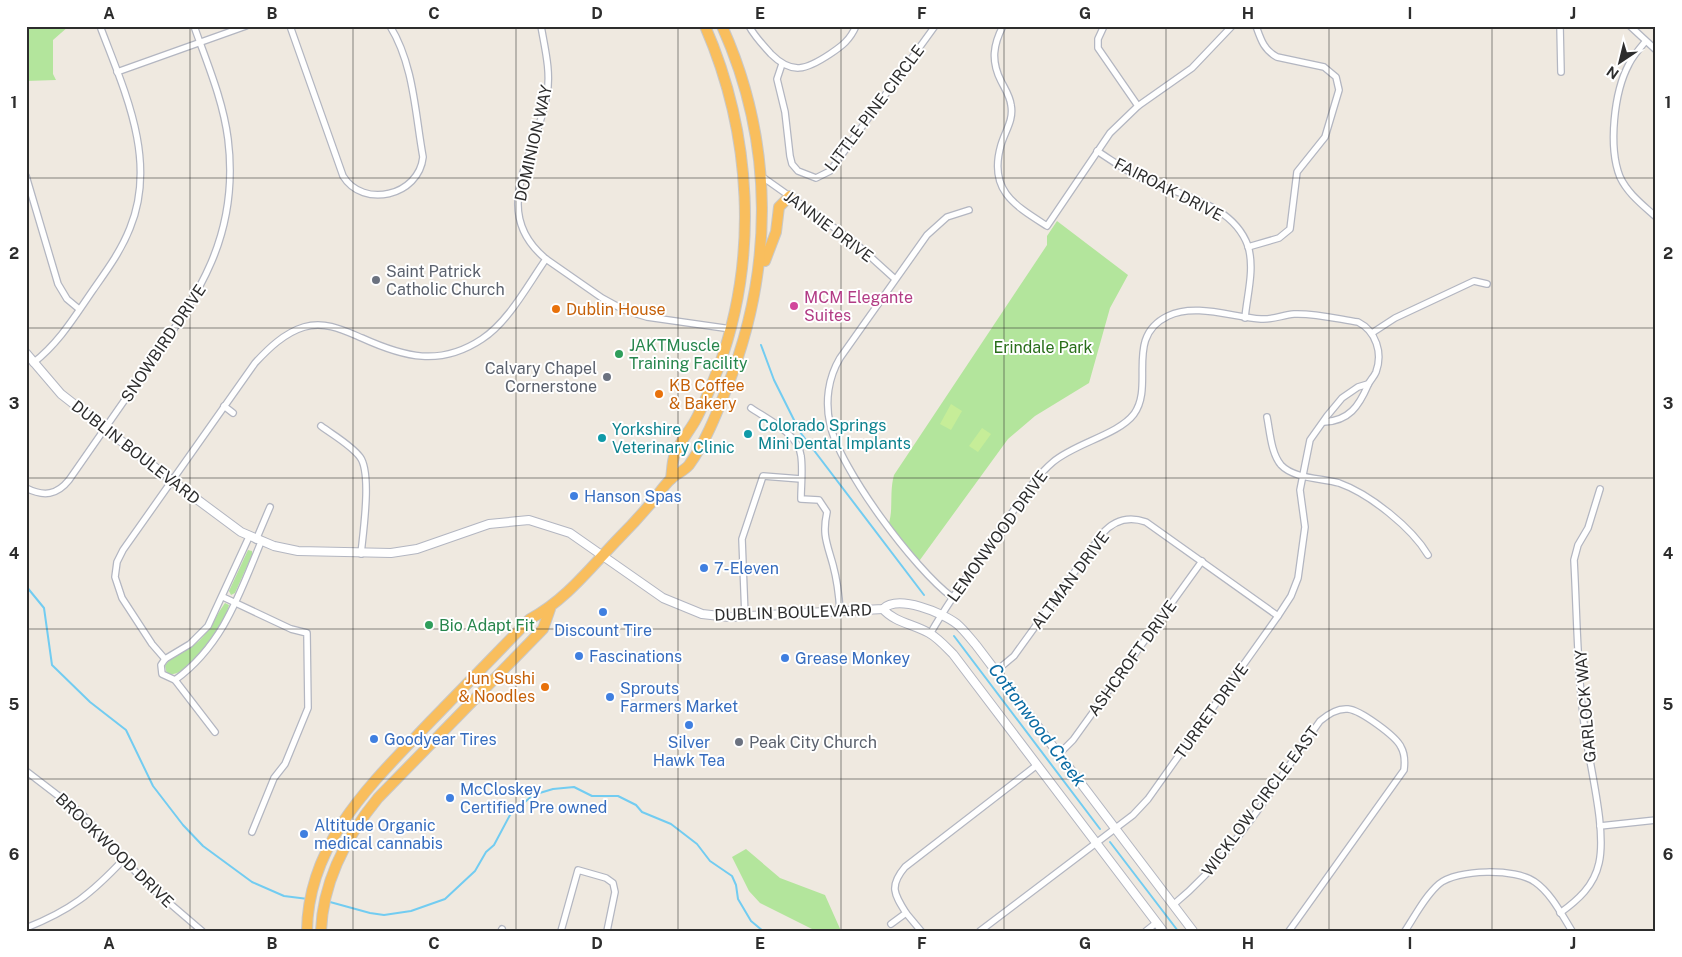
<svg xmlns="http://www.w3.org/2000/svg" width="1682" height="957" viewBox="0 0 1682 957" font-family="'Public Sans',sans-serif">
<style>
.green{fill:#b3e59c}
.pitch{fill:#c6ed98}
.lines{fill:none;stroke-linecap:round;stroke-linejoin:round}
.stream{stroke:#72ccf1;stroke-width:2}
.minor-casing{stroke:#b3b6c1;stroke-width:8}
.secondary-casing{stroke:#b3b6c1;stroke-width:10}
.trunk-casing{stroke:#c8c8c8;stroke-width:12}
.minor{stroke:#fff;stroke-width:5.5}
.secondary{stroke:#fff;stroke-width:8}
.trunk{stroke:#f9be5d;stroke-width:10}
.grid{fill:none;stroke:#2d2d2d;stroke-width:1;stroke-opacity:0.55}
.worship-dot{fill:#6b7280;stroke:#fff;stroke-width:2}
.hotel-dot{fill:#d1479c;stroke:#fff;stroke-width:2}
.food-dot{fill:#e8710a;stroke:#fff;stroke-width:2}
.leisure-dot{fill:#2e9e5b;stroke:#fff;stroke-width:2}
.culture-dot{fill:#0f9aa8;stroke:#fff;stroke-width:2}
.shop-dot{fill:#3f7fe0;stroke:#fff;stroke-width:2}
.labels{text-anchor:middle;stroke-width:4;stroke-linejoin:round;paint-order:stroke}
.street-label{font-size:16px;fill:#2d2d2d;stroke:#fff}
.worship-label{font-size:16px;fill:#5b616d;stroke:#fff;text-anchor:start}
.hotel-label{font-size:16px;fill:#b23c85;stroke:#fff;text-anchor:start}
.food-label{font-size:16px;fill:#c56008;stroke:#fff;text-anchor:start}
.leisure-label{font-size:16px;fill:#27864d;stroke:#fff;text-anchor:start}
.park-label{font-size:16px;fill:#296e1a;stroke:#fff}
.culture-label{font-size:16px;fill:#0d838f;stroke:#fff;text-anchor:start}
.shop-label{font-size:16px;fill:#366cbe;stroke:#fff;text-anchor:start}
.water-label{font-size:18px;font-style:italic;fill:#0b6ba3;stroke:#fff}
.neatline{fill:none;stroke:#2d2d2d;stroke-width:2}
.grid-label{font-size:16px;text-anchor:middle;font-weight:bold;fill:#2d2d2d}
</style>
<rect width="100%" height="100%" fill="#efe9e0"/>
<!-- green -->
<g class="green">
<path d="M 26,26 L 69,26 L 53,40 L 53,74 L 56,80 L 26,81 Z"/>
<path d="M 1057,221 L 1128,275 L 1110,308 L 1089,383 L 1035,416 L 1008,439 L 917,564 L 888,526 C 894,510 889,493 894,475 L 1047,245 L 1047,236 Z"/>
<path d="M 248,550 L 252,551 L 252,555 L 235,593 L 231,595 L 229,591 Z"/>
<path d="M 225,603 L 229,605 C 225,624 188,680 167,674 L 165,666 C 170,656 185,652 194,645 C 209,634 214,618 225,603 Z"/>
<path d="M 746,849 L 780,878 L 825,895 L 841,931 L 816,931 L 760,903 L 749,891 L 732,857 Z"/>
</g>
<!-- pitch -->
<g class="pitch">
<path d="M 951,404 L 962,411 L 951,430 L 940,424 Z"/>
<path d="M 982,428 L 991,434 L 978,452 L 969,446 Z"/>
</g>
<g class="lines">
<!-- stream -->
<g class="stream">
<path d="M 761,345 L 774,380 L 800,432 L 924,595"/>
<path d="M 26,586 L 44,608 L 52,665 L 90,702 L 126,730 L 153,786 L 183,825 L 203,846 L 252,882 L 284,896 L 308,899"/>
<path d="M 954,636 L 1100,829"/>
<path d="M 1110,842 L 1178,931"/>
<path d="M 330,902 L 370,913 L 384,915 L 411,911 L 445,899 L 475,871 L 486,852 L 494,845 L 510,815 L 533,795 L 553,789 L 574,787 L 592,796 L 618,796 L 636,805 L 642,812 L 671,824 L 697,844 L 710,861 L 732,876 L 736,885 L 738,899 L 751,921 L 763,931"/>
</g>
<!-- minor casing -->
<g class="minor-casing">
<g id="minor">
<path d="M 290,26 L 343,176 C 363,209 419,196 423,157 C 415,113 414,65 390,26"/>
<path d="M 541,26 C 545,49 551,72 547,94 C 538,153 487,210 546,259 L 602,298 L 624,310 L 647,317 L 731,329"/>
<path d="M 749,26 C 755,37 763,45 771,54 C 792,75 806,70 830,54 C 842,46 850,40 856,26"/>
<path d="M 1003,26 C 993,45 991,61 1001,81 C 1005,89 1010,96 1011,105 C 1014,120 1005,131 1001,145 C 988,190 1014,205 1047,226 L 1110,133 L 1138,106 L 1192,68 L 1232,26"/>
<path d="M 1104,26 L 1098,39 L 1098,48 L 1138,106"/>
<path d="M 1560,26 L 1561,72"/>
<path d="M 1630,26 L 1656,50"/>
<path d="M 1645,42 C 1639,49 1633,56 1629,64 C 1614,92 1608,147 1620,177 C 1628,194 1643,205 1656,217"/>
<path d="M 782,64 L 777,79 L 785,112 L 790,156 L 792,164 L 798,171 L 816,178 L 830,171 L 935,26"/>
<path d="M 117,72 L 246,26"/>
<path d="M 1097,151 C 1113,161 1128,173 1146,180 C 1181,196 1233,204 1248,246 C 1255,269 1247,295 1245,318"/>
<path d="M 26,176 L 58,284 L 67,299 L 79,309"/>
<path d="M 761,176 L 853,241 L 895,279"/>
<path d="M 1248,247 L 1279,238 L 1290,229 L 1297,172 L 1325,137 L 1339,90 L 1336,77 L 1324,67 L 1277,57 C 1264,50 1261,40 1256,26"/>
<path d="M 1372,333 L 1395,318 L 1474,281 L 1487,284"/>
<path d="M 33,363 C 59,343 75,316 93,290 C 107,270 121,251 130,228 C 158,160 124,90 100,26"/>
<path d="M 224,406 L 233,413"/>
<path d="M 751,408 C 767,419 799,434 801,456 C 803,470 801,485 801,499 L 819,500 L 827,512 C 822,535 827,543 833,565 C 837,580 839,595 840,611"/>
<path d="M 1267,417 C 1270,432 1271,453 1281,465 C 1294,479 1322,478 1339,483 C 1370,494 1412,528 1428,555"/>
<path d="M 321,426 C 333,435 351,445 360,457 C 372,473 363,533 361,554"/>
<path d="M 26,488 C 44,497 57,495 69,480 C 95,443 121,405 147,368 C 199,294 240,235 228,139 C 223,100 207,63 194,26"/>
<path d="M 256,540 L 270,507"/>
<path d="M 223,597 L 291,629 L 307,633 L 308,708 L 285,764 L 274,778 L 252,832"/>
<path d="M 952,597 C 915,570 839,468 830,424 C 825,402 828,378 840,358 L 927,235 L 947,217 L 969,210"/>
<path d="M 745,616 L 742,539 L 763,476 L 801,479"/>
<path d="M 930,634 C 953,594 980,558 1006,521 C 1021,501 1034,478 1053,462 C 1075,443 1118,435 1134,414 C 1155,385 1124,337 1168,316 C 1195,303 1232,317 1261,319 C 1272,320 1283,315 1294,314 C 1315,313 1338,319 1358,322 C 1376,331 1383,353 1376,372 C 1374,377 1370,380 1368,385 C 1359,406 1349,421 1324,422"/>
<path d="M 165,659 L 152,644 L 122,598 L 115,577 L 117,562 L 123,550 L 255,363 C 268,349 284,333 304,327 C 325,321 343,330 362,338 C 404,357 440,367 482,339 C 509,321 527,286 546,259"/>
<path d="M 165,659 L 190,644 L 208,626 L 249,537"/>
<path d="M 165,659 L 161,665 L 162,674 L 175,680 L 215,732"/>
<path d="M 996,671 L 1014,656 L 1102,534 C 1114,520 1129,516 1146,522 L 1278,616"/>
<path d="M 175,680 C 223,645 239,595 261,542"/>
<path d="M 1059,754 L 1073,740 L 1202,561"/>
<path d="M 26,771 L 82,814 L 146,883 L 202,931"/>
<path d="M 1600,826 L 1656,820"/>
<path d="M 1173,905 C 1233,856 1275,784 1320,721 C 1328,714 1337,708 1348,709 C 1360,710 1396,736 1401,747 C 1405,754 1405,762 1404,770 L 1289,931"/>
<path d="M 906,913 L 921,931"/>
<path d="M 1560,913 C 1578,900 1594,886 1599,863 C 1607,828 1588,761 1584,723 C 1577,670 1577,614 1574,560 L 1578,545 L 1588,528 L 1600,489"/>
<path d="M 891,924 L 906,913 C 894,894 889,886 905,867 L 1037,765"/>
<path d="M 26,928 C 71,910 91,894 124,859"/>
<path d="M 501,931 L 502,929"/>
<path d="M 561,931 L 578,870 L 606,878 L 613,883 L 615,892 L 607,931"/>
<path d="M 980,931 L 1133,815 L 1148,799 L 1278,616 L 1291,596 L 1298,578 L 1305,527 L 1300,490 L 1310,440 L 1327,416 L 1342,398 L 1358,387 L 1368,384"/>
<path d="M 1146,931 L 1156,923"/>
<path d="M 1405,931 C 1415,916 1425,896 1439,884 C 1457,869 1516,868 1535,882 C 1551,893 1562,915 1572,931"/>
</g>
</g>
<!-- secondary casing -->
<g class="secondary-casing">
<g id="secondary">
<path d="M 26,353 L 61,394 L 171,480 L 241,532 L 274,546 L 298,551 L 391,553 L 417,549 L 489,524 L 529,520 L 570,533 L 663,598 L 702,614 L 729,617 L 883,609 C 898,594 943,613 957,624 C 964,630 970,638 976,645 L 1193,931"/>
<path d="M 883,609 C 894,622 913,624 929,633 C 938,638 946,647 953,654 L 1163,931"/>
</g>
</g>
<!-- trunk casing -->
<g class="trunk-casing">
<g id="trunk">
<path d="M 765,261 L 776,232 L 779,207 L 790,196"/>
<path d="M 671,479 C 672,472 672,464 674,457 C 678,444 689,432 695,421 C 704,405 711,386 718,369 C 759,258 752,134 705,26"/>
<path d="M 307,931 C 308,842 372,783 429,723 C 462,689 496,654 530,619 C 565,601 591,567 619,538 C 630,527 641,515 652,502 C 658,495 664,485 671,479 C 676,474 684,471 689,465 C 705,443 716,415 726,390 C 774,271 775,144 722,26"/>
<path d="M 321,931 C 323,880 346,837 378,798 L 543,629 L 550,609"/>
</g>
</g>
<!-- minor -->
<use href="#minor" class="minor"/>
<!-- secondary -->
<use href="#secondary" class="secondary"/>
<!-- trunk -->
<use href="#trunk" class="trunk"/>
</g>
<!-- grid -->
<path class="grid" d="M 190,26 L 190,931M 353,26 L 353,931M 516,26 L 516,931M 678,26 L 678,931M 841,26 L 841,931M 1004,26 L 1004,931M 1166,26 L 1166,931M 1329,26 L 1329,931M 1492,26 L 1492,931M 26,178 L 1656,178M 26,328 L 1656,328M 26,478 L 1656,478M 26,629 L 1656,629M 26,779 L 1656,779"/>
<!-- markers -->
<g class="worship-dot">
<circle cx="376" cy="280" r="5"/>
<circle cx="607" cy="377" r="5"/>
<circle cx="739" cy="742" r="5"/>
</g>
<circle class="hotel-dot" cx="794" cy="306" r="5"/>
<g class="food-dot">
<circle cx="556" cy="309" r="5"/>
<circle cx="659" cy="394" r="5"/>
<circle cx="545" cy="687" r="5"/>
</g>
<g class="leisure-dot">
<circle cx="619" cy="354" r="5"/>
<circle cx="429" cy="625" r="5"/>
</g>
<g class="culture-dot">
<circle cx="748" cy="434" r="5"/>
<circle cx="602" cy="438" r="5"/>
</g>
<g class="shop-dot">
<circle cx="574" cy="496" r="5"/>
<circle cx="704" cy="568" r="5"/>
<circle cx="603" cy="612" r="5"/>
<circle cx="579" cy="656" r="5"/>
<circle cx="785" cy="658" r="5"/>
<circle cx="610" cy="697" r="5"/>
<circle cx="689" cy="725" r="5"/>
<circle cx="374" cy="739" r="5"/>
<circle cx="450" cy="798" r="5"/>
<circle cx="304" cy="834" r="5"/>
</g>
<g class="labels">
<!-- street labels -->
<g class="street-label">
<text transform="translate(874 108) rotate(-53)" y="6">LITTLE PINE CIRCLE</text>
<text transform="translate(533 143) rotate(-77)" y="6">DOMINION WAY</text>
<text transform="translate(1169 189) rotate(27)" y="6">FAIROAK DRIVE</text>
<text transform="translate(829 226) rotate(37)" y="6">JANNIE DRIVE</text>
<text transform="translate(163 343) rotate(-56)" y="6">SNOWBIRD DRIVE</text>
<text transform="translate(136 452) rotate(38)" y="6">DUBLIN BOULEVARD</text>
<text transform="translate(997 536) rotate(-54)" y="6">LEMONWOOD DRIVE</text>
<text transform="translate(1070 580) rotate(-53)" y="6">ALTMAN DRIVE</text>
<text transform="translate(793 612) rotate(-2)" y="6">DUBLIN BOULEVARD</text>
<text transform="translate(1132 658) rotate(-54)" y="6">ASHCROFT DRIVE</text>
<text transform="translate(1585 706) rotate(-95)" y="6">GARLOCK WAY</text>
<text transform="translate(1211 711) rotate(-54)" y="6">TURRET DRIVE</text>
<text transform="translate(1260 801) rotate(-53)" y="6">WICKLOW CIRCLE EAST</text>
<text transform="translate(115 850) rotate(44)" y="6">BROOKWOOD DRIVE</text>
</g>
<!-- worship labels -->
<g class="worship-label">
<text x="386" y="277">Saint Patrick<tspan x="386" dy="18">Catholic Church</tspan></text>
<text x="597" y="374" text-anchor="end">Calvary Chapel<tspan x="597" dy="18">Cornerstone</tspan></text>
<text x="749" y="748">Peak City Church</text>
</g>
<!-- hotel labels -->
<g class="hotel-label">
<text x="804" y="303">MCM Elegante<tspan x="804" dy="18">Suites</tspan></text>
</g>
<!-- food labels -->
<g class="food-label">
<text x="566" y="315">Dublin House</text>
<text x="669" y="391">KB Coffee<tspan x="669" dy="18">&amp; Bakery</tspan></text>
<text x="535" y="684" text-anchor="end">Jun Sushi<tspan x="535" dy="18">&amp; Noodles</tspan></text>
</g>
<!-- leisure labels -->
<g class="leisure-label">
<text x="629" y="351">JAKTMuscle<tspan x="629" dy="18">Training Facility</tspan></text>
<text x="439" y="631">Bio Adapt Fit</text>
</g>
<!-- park labels -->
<g class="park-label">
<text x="1043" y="353">Erindale Park</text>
</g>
<!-- culture labels -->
<g class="culture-label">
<text x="758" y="431">Colorado Springs<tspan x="758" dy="18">Mini Dental Implants</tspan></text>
<text x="612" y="435">Yorkshire<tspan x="612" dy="18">Veterinary Clinic</tspan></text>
</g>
<!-- shop labels -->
<g class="shop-label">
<text x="584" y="502">Hanson Spas</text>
<text x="714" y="574">7-Eleven</text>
<text x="603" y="636" text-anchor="middle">Discount Tire</text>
<text x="589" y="662">Fascinations</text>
<text x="795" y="664">Grease Monkey</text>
<text x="620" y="694">Sprouts<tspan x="620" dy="18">Farmers Market</tspan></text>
<text x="384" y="745">Goodyear Tires</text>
<text x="689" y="748" text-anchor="middle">Silver<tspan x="689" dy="18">Hawk Tea</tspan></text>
<text x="460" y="795">McCloskey<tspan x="460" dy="18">Certified Pre owned</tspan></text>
<text x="314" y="831">Altitude Organic<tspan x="314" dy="18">medical cannabis</tspan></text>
</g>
<!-- water labels -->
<g class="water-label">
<text transform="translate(1037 725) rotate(53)" y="6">Cottonwood Creek</text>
</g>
</g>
<!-- border -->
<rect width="1682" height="957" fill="none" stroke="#ffffff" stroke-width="55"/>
<!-- north arrow -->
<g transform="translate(1620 62) rotate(215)" stroke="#ffffff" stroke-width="4" paint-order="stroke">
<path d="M0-4L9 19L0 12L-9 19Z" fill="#2d2d2d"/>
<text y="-8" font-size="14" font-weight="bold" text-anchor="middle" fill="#2d2d2d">N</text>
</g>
<rect x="28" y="28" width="1626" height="902" class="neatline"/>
<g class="grid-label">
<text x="109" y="19">A</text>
<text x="272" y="19">B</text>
<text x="434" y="19">C</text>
<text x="597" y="19">D</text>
<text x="760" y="19">E</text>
<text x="922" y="19">F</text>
<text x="1085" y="19">G</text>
<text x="1248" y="19">H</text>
<text x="1410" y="19">I</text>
<text x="1573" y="19">J</text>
<text x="14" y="108">1</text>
<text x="1668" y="108">1</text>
<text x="14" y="259">2</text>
<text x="1668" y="259">2</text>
<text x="14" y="409">3</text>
<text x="1668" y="409">3</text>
<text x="14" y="559">4</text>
<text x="1668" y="559">4</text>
<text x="14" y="710">5</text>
<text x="1668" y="710">5</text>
<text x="14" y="860">6</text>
<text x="1668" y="860">6</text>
<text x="109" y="949">A</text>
<text x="272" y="949">B</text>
<text x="434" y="949">C</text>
<text x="597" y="949">D</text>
<text x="760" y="949">E</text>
<text x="922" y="949">F</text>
<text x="1085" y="949">G</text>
<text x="1248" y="949">H</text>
<text x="1410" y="949">I</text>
<text x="1573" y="949">J</text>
</g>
</svg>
